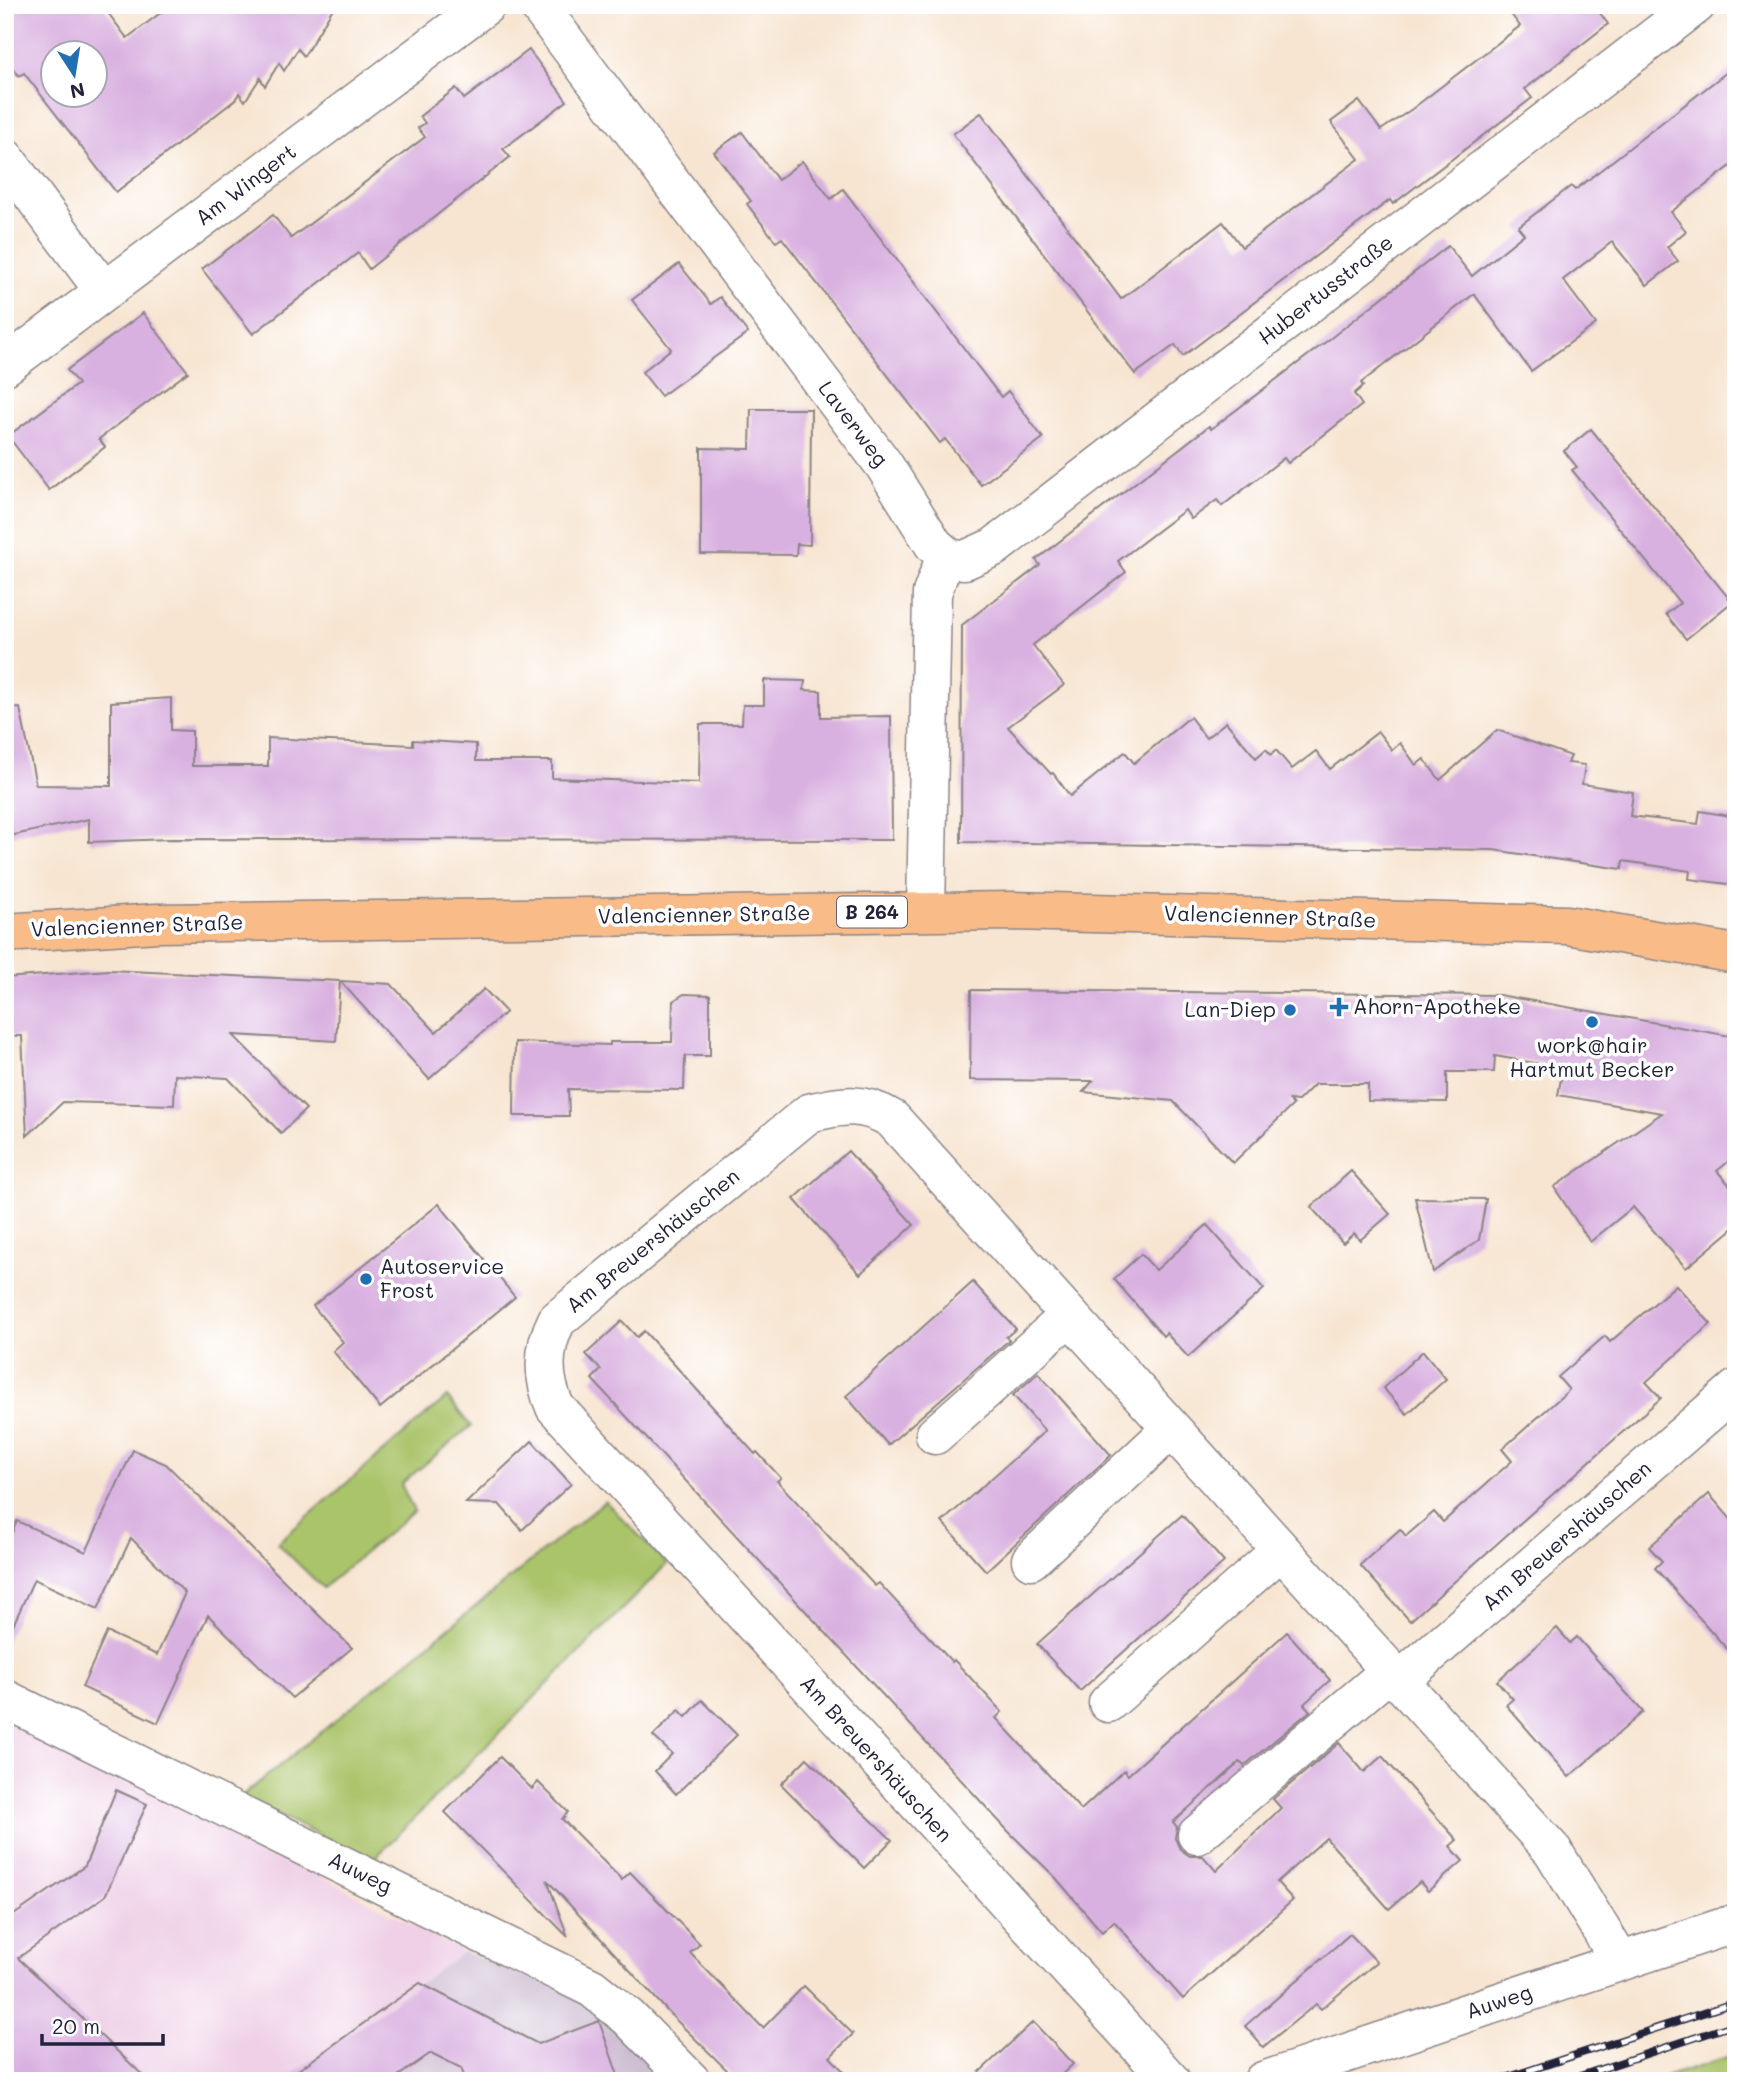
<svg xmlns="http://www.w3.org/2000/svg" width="1741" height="2086" viewBox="0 0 1741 2086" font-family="Mali,sans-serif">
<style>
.built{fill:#efd0e6}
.industrial{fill:#cdbed2}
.green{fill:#aac46a;stroke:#667352;stroke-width:2}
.building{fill:#d9b1e0;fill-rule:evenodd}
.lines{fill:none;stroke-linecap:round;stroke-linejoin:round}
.minor-casing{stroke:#8c8486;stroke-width:41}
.major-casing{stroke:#8c8486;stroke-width:41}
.minor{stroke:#fff;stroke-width:38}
.major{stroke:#f9bc89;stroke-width:38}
.rail-casing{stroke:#22223b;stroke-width:8}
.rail{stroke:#fff;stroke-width:5;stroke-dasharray:16;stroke-linecap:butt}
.poi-dot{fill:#1f6fb2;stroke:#fff;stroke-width:2.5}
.labels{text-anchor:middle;stroke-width:7;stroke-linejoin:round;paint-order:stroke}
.shield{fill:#fff;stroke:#646476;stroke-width:2}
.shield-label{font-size:19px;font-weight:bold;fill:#22223b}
.street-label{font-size:21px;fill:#22223b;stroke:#fff}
.poi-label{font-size:21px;fill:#22223b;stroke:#fff;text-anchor:start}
</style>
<rect width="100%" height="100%" fill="#fff"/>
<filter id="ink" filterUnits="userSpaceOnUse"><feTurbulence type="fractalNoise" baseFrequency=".0143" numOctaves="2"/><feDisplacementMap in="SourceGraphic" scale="14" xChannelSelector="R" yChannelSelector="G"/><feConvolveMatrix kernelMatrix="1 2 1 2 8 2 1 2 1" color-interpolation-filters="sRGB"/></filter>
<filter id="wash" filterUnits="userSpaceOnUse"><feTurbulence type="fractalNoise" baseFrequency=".00686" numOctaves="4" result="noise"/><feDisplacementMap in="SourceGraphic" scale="28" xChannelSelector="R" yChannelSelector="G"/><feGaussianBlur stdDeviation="1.57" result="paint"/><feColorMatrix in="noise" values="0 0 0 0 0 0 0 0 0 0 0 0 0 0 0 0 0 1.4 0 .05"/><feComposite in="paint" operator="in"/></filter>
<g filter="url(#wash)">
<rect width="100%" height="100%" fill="#f7e5d1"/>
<!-- built -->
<path class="built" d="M 5,1709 L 464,1952 L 282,2081 L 5,2081 Z"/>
<!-- industrial -->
<path class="industrial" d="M 464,1952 L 570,1993 L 615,2023 L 672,2081 L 282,2081 Z"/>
<!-- green -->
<g class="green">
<path d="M 447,1397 L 471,1426 L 401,1484 L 414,1511 L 323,1588 L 277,1543 Z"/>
<path d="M 605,1501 L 667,1564 L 372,1861 L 241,1797 Z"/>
<path d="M 1736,2054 L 1736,2081 L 1652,2081 Z"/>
</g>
<g id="blocks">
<!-- building -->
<g class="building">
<path d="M 5,5 L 102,5 L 127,38 L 171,5 L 335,5 L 304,56 L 298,49 L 284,71 L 279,63 L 265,86 L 260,78 L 245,101 L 239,93 L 235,100 L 116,192 L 24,73 L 19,76 L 5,58 ZM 52,52 L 94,52 L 94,94 L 52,94 Z"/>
<path d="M 1504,5 L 1594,5 L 1608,24 L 1525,89 L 1532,98 L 1393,204 L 1390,200 L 1183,356 L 1175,345 L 1135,374 L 953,134 L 981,113 L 1121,299 L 1223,222 L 1242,247 L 1359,159 L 1331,122 L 1359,101 L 1381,130 L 1412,109 L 1520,26 Z"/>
<path d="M 529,50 L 567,101 L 503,149 L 510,157 L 369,269 L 358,253 L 253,334 L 202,269 L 273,215 L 291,238 L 425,137 L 418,128 L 425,123 L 420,116 L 456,88 L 464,99 Z"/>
<path d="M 1736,65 L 1736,162 L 1671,212 L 1686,231 L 1667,247 L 1678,261 L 1647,285 L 1612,242 L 1563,280 L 1596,324 L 1531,371 L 1474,294 L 1361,383 L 1363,386 L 1354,394 L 1362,405 L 1288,463 L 1284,458 L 1222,506 L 1217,500 L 1191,519 L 1185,510 L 1118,561 L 1126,572 L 1033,645 L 1064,685 L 1008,727 L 1051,774 L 1053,773 L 1070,796 L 1125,752 L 1134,763 L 1190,717 L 1206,738 L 1226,722 L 1256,758 L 1266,749 L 1271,755 L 1276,750 L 1292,769 L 1316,751 L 1330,769 L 1378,732 L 1392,750 L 1400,743 L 1416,765 L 1424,759 L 1440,780 L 1497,730 L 1571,756 L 1568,763 L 1585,765 L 1582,784 L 1633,792 L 1630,816 L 1698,824 L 1700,811 L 1736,817 L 1736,885 L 1689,879 L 1690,871 L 1623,861 L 1622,869 L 1493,850 L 961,842 L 962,625 L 1040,565 L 1036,560 L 1074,530 L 1209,426 L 1211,429 L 1327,341 L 1448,246 L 1472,276 L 1524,234 L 1518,227 L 1571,186 L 1575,190 Z"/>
<path d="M 742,132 L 778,180 L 802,161 L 831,199 L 843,189 L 1001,397 L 1008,391 L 1043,438 L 981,485 L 945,439 L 940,443 L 782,238 L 776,242 L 747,204 L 751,201 L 714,152 Z"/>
<path d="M 679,264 L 711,304 L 720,297 L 748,333 L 661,396 L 642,372 L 671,349 L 632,300 Z"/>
<path d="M 143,313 L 188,372 L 99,439 L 105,447 L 49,490 L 8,436 L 78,384 L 67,370 Z"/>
<path d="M 751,409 L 811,409 L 810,545 L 797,544 L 796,555 L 701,554 L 701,448 L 750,449 Z"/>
<path d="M 1591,429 L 1732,602 L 1686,639 L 1666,614 L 1680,603 L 1572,470 L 1577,467 L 1564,451 Z"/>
<path d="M 764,680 L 805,681 L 804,690 L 821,691 L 821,717 L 891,716 L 892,840 L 170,839 L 89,842 L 89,819 L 5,837 L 5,709 L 20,708 L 36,785 L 111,786 L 111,702 L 171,698 L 171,730 L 192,731 L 192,766 L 268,766 L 268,738 L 413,745 L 413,740 L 476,744 L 476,761 L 552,761 L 552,778 L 699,783 L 700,724 L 742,724 L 743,705 L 764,705 Z"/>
<path d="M 109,970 L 340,981 L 336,1041 L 233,1035 L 306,1109 L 281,1133 L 228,1078 L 175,1075 L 174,1105 L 63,1102 L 27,1136 L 22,1036 L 6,1036 L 5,978 Z"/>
<path d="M 340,981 L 391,984 L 436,1032 L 484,989 L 506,1012 L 429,1079 Z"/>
<path d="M 971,990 L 1499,995 L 1736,1037 L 1736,1155 L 1717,1171 L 1736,1192 L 1736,1226 L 1686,1268 L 1633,1207 L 1590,1242 L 1554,1187 L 1662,1113 L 1558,1095 L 1563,1068 L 1495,1056 L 1494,1072 L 1447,1072 L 1447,1102 L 1368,1101 L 1368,1084 L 1315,1084 L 1298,1101 L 1289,1100 L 1293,1105 L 1233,1163 L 1173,1101 L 1083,1092 L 1093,1081 L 970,1080 Z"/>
<path d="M 684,994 L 710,995 L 710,1056 L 685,1056 L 684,1090 L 568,1089 L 569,1116 L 514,1116 L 515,1042 L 610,1045 L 610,1042 L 672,1042 L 673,1001 Z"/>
<path d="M 848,1151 L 914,1225 L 860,1274 L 794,1199 Z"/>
<path d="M 1351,1171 L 1390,1214 L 1360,1240 L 1354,1233 L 1343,1243 L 1311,1207 Z"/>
<path d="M 1415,1198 L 1486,1199 L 1479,1240 L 1433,1272 Z"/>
<path d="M 439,1204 L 515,1297 L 380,1408 L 333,1351 L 343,1342 L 313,1306 Z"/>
<path d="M 1207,1225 L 1264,1289 L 1188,1357 L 1166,1333 L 1163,1336 L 1114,1279 L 1141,1254 L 1156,1270 Z"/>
<path d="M 973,1282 L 1016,1329 L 1006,1337 L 1009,1340 L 888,1445 L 846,1396 Z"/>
<path d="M 1676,1285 L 1711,1324 L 1646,1382 L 1661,1398 L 1410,1621 L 1360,1565 L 1400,1529 L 1406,1536 L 1434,1512 L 1443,1522 L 1512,1461 L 1502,1449 L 1569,1390 L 1558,1377 L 1605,1336 L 1610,1342 Z"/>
<path d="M 622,1321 L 637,1337 L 644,1331 L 755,1454 L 757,1452 L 781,1478 L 777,1481 L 875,1586 L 879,1583 L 952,1662 L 954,1660 L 1002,1712 L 996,1718 L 1081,1810 L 1124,1770 L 1128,1775 L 1287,1632 L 1330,1680 L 1304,1704 L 1310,1711 L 1244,1766 L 1240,1762 L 1173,1822 L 1177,1827 L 1175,1838 L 1180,1849 L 1190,1856 L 1203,1856 L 1216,1871 L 1281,1808 L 1273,1799 L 1339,1743 L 1364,1772 L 1382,1756 L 1457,1840 L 1450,1846 L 1463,1861 L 1428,1891 L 1420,1882 L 1389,1909 L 1326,1838 L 1277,1882 L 1293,1900 L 1183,1999 L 1114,1921 L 1102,1932 L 1056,1878 L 1009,1832 L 592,1379 L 601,1370 L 586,1354 Z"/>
<path d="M 1423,1351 L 1446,1379 L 1407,1414 L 1383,1388 Z"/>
<path d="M 1038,1373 L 1111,1455 L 986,1571 L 942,1522 L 1045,1431 L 1013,1395 Z"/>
<path d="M 532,1441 L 571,1484 L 522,1530 L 499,1504 L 466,1503 Z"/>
<path d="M 133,1450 L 166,1464 L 352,1648 L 292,1698 L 208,1615 L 158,1723 L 82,1687 L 107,1632 L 157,1655 L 185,1593 L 131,1538 L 98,1609 L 34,1579 L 5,1643 L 5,1549 L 17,1521 L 86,1552 Z"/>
<path d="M 1709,1494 L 1736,1525 L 1736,1659 L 1655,1568 L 1662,1561 L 1649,1547 Z"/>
<path d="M 1182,1515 L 1224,1562 L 1080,1691 L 1037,1644 Z"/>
<path d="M 1557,1628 L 1570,1643 L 1577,1637 L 1643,1712 L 1569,1777 L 1506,1705 L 1513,1699 L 1497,1681 Z"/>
<path d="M 702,1700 L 737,1735 L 676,1794 L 655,1771 L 672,1754 L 653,1736 L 679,1710 L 686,1717 Z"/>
<path d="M 500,1757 L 532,1789 L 538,1782 L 568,1812 L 562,1819 L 622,1880 L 630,1872 L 700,1944 L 690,1953 L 763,2028 L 804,1986 L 853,2034 L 830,2057 L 853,2081 L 738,2081 L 670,2014 L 547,1880 L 568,1937 L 445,1812 Z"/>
<path d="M 807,1758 L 892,1840 L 864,1868 L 781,1784 Z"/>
<path d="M 116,1790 L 147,1804 L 105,1896 L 18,1958 L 149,2081 L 5,2081 L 5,1921 L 85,1866 Z"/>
<path d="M 1350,1934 L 1377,1962 L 1321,2009 L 1316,2004 L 1263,2047 L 1245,2026 Z"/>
<path d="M 420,1983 L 538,2044 L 599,2021 L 620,2081 L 466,2081 L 461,2068 L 431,2053 L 391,2081 L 283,2081 Z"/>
<path d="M 1033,2022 L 1073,2064 L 1055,2081 L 970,2081 Z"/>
</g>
</g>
</g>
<g filter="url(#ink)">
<use href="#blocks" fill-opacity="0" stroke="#8c8486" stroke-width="2"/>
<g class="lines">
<!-- minor casing -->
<g class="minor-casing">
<g id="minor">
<path d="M 538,5 L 884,465 L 934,545 L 950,559 L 940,571 L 932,593 L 926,911"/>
<path d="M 5,158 L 104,291"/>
<path d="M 5,366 L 486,5"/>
<path d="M 950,559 L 965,560 L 994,547 L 1696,5"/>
<path d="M 935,1435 L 1069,1316"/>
<path d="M 1031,1560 L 1171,1429"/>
<path d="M 1398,1682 L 1736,1389"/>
<path d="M 5,1699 L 592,1988 L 628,2017 L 691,2081"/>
<path d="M 1108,1703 L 1280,1551"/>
<path d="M 1197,1835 L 1389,1672"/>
<path d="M 1171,2081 L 555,1407 C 542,1377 542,1349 557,1320 L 809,1113 C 842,1105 862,1101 892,1119 L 1553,1851 L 1620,1961"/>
<path d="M 1263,2081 L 1736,1923"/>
</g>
</g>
<!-- major casing -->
<g class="major-casing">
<path id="major" d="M 5,933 L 157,923 L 1011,911 L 1567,925 L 1736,954"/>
</g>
<!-- minor -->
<use href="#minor" class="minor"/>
<!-- major -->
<use href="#major" class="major"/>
<!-- rail casing -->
<g class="rail-casing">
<g id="rail">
<path d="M 1497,2081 L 1736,2002"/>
<path d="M 1565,2081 L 1736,2024"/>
</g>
</g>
<!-- rail -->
<use href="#rail" class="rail"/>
</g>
</g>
<!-- markers -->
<g class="poi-dot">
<path d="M1335.5 996.5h7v7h7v7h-7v7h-7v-7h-7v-7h7z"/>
<circle cx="1290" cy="1010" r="7"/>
<circle cx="1592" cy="1022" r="7"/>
<circle cx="366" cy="1279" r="7"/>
</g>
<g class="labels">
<!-- shield labels -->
<rect class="shield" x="837" y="896.5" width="70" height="31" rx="5"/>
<g class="shield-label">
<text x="872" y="919">B 264</text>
</g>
<!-- street labels -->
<g class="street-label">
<text transform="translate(246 185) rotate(-37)" y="7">Am Wingert</text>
<text transform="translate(1326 290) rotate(-38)" y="7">Hubertusstraße</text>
<text transform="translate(853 424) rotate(53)" y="7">Laverweg</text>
<text transform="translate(704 915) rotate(-1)" y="7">Valencienner Straße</text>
<text transform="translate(1270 917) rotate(2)" y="7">Valencienner Straße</text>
<text transform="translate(137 926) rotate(-2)" y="7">Valencienner Straße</text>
<text transform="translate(653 1241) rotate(-39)" y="7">Am Breuershäuschen</text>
<text transform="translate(1567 1536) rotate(-41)" y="7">Am Breuershäuschen</text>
<text transform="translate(876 1759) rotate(48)" y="7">Am Breuershäuschen</text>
<text transform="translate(360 1873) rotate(26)" y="7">Auweg</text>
<text transform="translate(1499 2002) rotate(-18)" y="7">Auweg</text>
</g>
<!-- poi labels -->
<g class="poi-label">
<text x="1353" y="1014">Ahorn-Apotheke</text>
<text x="1276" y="1017" text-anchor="end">Lan-Diep</text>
<text x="1592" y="1053" text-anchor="middle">work@hair<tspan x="1592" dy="24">Hartmut Becker</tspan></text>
<text x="380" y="1274">Autoservice<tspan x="380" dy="24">Frost</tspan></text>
</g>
</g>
<!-- margin -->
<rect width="1741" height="2086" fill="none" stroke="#fff" stroke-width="28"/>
<!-- north arrow -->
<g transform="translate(74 74) rotate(168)"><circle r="33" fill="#ffffff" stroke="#a7a7b1" stroke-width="2"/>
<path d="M0-5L12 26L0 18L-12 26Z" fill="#1f6fb2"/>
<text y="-10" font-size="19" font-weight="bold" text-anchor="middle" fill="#22223b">N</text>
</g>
<!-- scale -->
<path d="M42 2034v10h121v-10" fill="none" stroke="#22223b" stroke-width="3.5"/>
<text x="52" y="2034" font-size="21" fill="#22223b" stroke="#ffffff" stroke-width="5" paint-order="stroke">20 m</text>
</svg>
